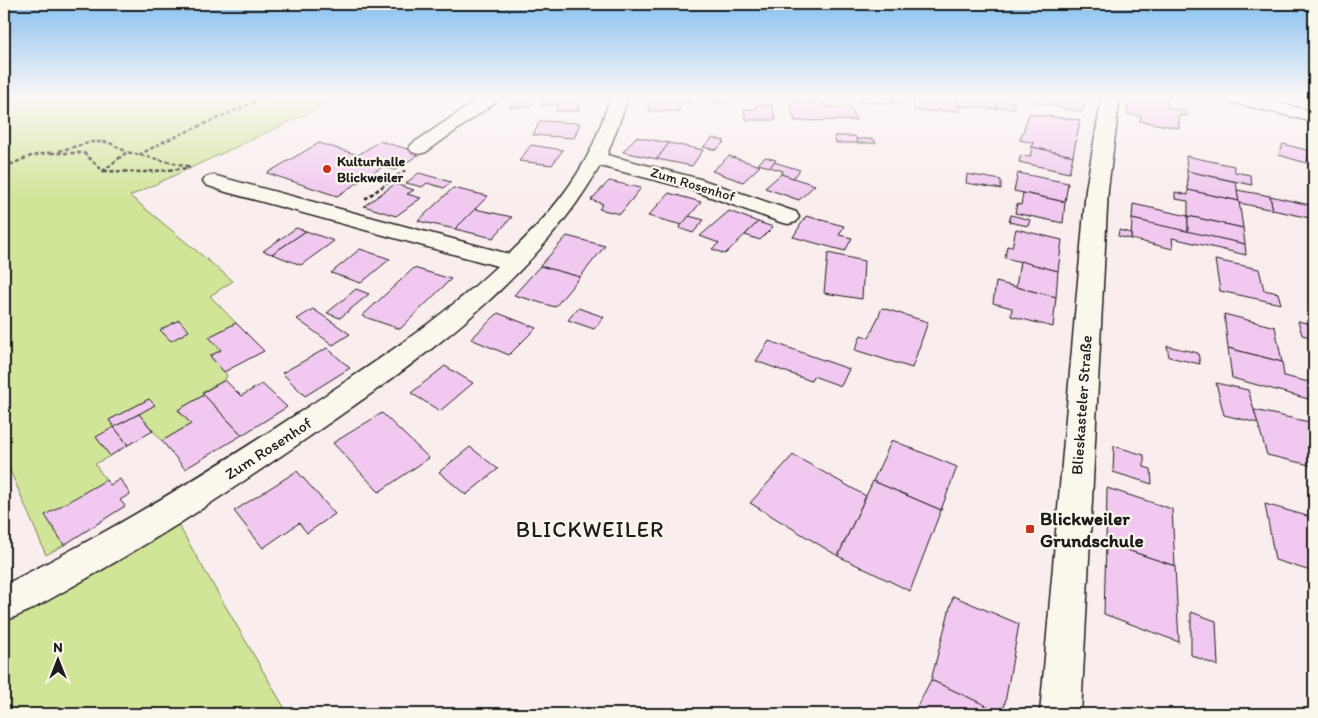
<svg xmlns="http://www.w3.org/2000/svg" width="1318" height="718" viewBox="0 0 1318 718" font-family="Itim,sans-serif">
<style>
.built{fill:#f7e3ee}
.green{fill:#d1e599;stroke:#76805a}
.building{fill:#f1c8f0;stroke:#1c1c1c}
.lines{fill:none;stroke-linecap:round;stroke-linejoin:round}
.minor-casing{stroke:#1c1c1c;stroke-width:3}
.path{stroke:#1c1c1c;stroke-width:2.5;stroke-dasharray:4 2.5;stroke-linecap:butt}
.minor{fill:#fbf7ec;fill-rule:evenodd}
.poi-dot{fill:#c8321e;stroke:#fbf7ec;stroke-width:2}
.labels{text-anchor:middle;stroke-width:4.5;stroke-linejoin:round;paint-order:stroke}
.far-poi-label{font-size:14px;font-weight:bold;fill:#1c1c1c;stroke:#fbf7ec;text-anchor:start}
.far-street-label{font-size:14px;fill:#1c1c1c;stroke:#fbf7ec}
.street-label{font-size:16px;fill:#1c1c1c;stroke:#fbf7ec}
.near-poi-label{font-size:19px;font-weight:bold;fill:#1c1c1c;stroke:#fbf7ec;text-anchor:start}
.near-quarter-label{font-size:22px;letter-spacing:1px;fill:#1c1c1c;stroke:#fbf7ec}
</style>
<rect width="100%" height="100%" fill="#f9eeed"/>
<filter id="ink" filterUnits="userSpaceOnUse"><feTurbulence type="fractalNoise" baseFrequency=".02" numOctaves="2"/><feDisplacementMap in="SourceGraphic" scale="10" xChannelSelector="R" yChannelSelector="G"/><feConvolveMatrix kernelMatrix="1 2 1 2 8 2 1 2 1" color-interpolation-filters="sRGB"/></filter>
<g filter="url(#ink)">
<!-- built -->
<path class="built" d="M 1242,96 L 1314,96 L 1314,114 Z"/>
<!-- green -->
<g class="green">
<path d="M 4,96 L 341,96 L 311,112 L 130,196 L 233,281 L 210,296 L 236,323 L 209,337 L 221,350 L 210,356 L 227,375 L 225,380 L 202,392 L 204,395 L 178,410 L 191,424 L 162,441 L 139,414 L 154,405 L 149,399 L 109,420 L 114,427 L 110,456 L 95,464 L 106,480 L 64,545 L 46,555 L 4,456 L 4,417 L 7,413 L 4,404 Z"/>
<path d="M 176,521 L 288,714 L 4,714 L 4,624 Z"/>
</g>
<!-- building -->
<g class="building">
<path d="M 521,96 L 534,96 L 531,107 L 509,107 Z"/>
<path d="M 543,96 L 581,96 L 578,111 L 556,111 L 558,105 L 541,105 Z"/>
<path d="M 650,96 L 689,96 L 689,103 L 679,103 L 679,111 L 649,111 Z"/>
<path d="M 704,96 L 726,96 L 724,102 L 704,101 Z"/>
<path d="M 858,96 L 891,96 L 894,103 L 860,102 Z"/>
<path d="M 891,96 L 900,96 L 903,103 L 894,103 Z"/>
<path d="M 911,96 L 956,96 L 961,111 L 915,111 Z"/>
<path d="M 956,96 L 993,96 L 998,109 L 959,106 Z"/>
<path d="M 1038,96 L 1087,96 L 1082,112 L 1035,102 Z"/>
<path d="M 1129,96 L 1167,97 L 1167,108 L 1187,111 L 1187,116 L 1179,115 L 1179,128 L 1140,121 L 1141,116 L 1127,114 Z"/>
<path d="M 995,101 L 1013,102 L 1015,108 L 997,107 Z"/>
<path d="M 790,102 L 823,102 L 825,107 L 850,107 L 856,120 L 795,121 Z"/>
<path d="M 757,105 L 772,105 L 776,120 L 746,120 L 744,109 L 758,109 Z"/>
<path d="M 1029,114 L 1080,120 L 1073,156 L 1032,147 L 1034,143 L 1020,140 Z"/>
<path d="M 540,121 L 580,123 L 574,138 L 533,135 Z"/>
<path d="M 834,136 L 855,136 L 858,143 L 836,143 Z"/>
<path d="M 636,137 L 669,143 L 657,159 L 623,152 Z"/>
<path d="M 713,138 L 725,141 L 716,150 L 703,147 Z"/>
<path d="M 856,139 L 874,139 L 876,143 L 858,143 Z"/>
<path d="M 380,141 L 421,153 L 395,170 L 382,167 L 337,196 L 267,173 L 319,143 L 358,155 Z"/>
<path d="M 669,143 L 703,150 L 692,166 L 657,159 Z"/>
<path d="M 1283,144 L 1310,151 L 1306,163 L 1279,155 Z"/>
<path d="M 531,145 L 563,150 L 552,165 L 519,161 Z"/>
<path d="M 1032,147 L 1073,156 L 1069,173 L 1019,162 L 1021,155 L 1030,157 Z"/>
<path d="M 729,156 L 760,166 L 743,182 L 712,171 Z"/>
<path d="M 1186,156 L 1234,166 L 1235,172 L 1250,175 L 1252,185 L 1187,171 Z"/>
<path d="M 765,157 L 776,160 L 770,167 L 758,164 Z"/>
<path d="M 774,162 L 800,170 L 793,178 L 781,174 L 783,171 L 770,167 Z"/>
<path d="M 1187,171 L 1236,182 L 1239,201 L 1188,190 Z"/>
<path d="M 419,173 L 451,182 L 444,188 L 427,183 L 422,187 L 406,183 Z"/>
<path d="M 1018,173 L 1068,183 L 1065,202 L 1014,191 Z"/>
<path d="M 781,174 L 793,178 L 815,185 L 799,200 L 765,188 Z"/>
<path d="M 967,174 L 1001,180 L 1001,189 L 966,183 Z"/>
<path d="M 609,181 L 641,188 L 620,214 L 599,209 L 603,204 L 591,200 Z"/>
<path d="M 395,184 L 414,190 L 407,194 L 421,198 L 396,216 L 364,206 Z"/>
<path d="M 453,188 L 488,196 L 455,229 L 418,221 Z"/>
<path d="M 1188,190 L 1239,201 L 1243,228 L 1188,216 L 1188,201 L 1175,199 L 1175,192 L 1188,195 Z"/>
<path d="M 1237,190 L 1270,196 L 1273,210 L 1239,203 Z"/>
<path d="M 669,193 L 701,202 L 682,225 L 648,216 Z"/>
<path d="M 1023,193 L 1065,202 L 1063,223 L 1015,213 L 1017,204 L 1021,205 Z"/>
<path d="M 1270,196 L 1314,206 L 1314,219 L 1273,210 Z"/>
<path d="M 1133,204 L 1188,216 L 1188,232 L 1132,219 Z"/>
<path d="M 475,209 L 512,217 L 493,238 L 455,229 Z"/>
<path d="M 729,211 L 758,222 L 725,254 L 712,249 L 719,243 L 700,236 Z"/>
<path d="M 1011,215 L 1030,220 L 1028,226 L 1009,222 Z"/>
<path d="M 689,216 L 704,220 L 693,233 L 679,228 Z"/>
<path d="M 806,216 L 844,226 L 839,235 L 852,238 L 845,251 L 793,237 Z"/>
<path d="M 1188,216 L 1243,228 L 1245,244 L 1188,232 Z"/>
<path d="M 1132,219 L 1245,244 L 1246,255 L 1172,238 L 1173,249 L 1131,239 Z"/>
<path d="M 758,222 L 773,227 L 760,240 L 745,235 Z"/>
<path d="M 296,228 L 306,231 L 272,254 L 263,251 Z"/>
<path d="M 1016,229 L 1062,240 L 1058,271 L 1005,258 L 1007,246 L 1012,247 Z"/>
<path d="M 1119,230 L 1131,233 L 1131,239 L 1118,236 Z"/>
<path d="M 306,231 L 334,241 L 301,265 L 272,254 Z"/>
<path d="M 567,236 L 605,246 L 580,277 L 540,266 Z"/>
<path d="M 360,249 L 390,259 L 361,283 L 331,273 Z"/>
<path d="M 828,253 L 864,261 L 862,299 L 824,293 Z"/>
<path d="M 1215,260 L 1259,269 L 1264,290 L 1278,293 L 1281,304 L 1220,291 Z"/>
<path d="M 1020,261 L 1058,271 L 1056,297 L 1016,287 Z"/>
<path d="M 540,266 L 580,277 L 555,307 L 514,295 Z"/>
<path d="M 414,268 L 451,279 L 400,329 L 362,316 Z"/>
<path d="M 996,282 L 1056,297 L 1053,327 L 1011,316 L 1012,308 L 993,303 Z"/>
<path d="M 356,289 L 369,294 L 340,318 L 327,313 Z"/>
<path d="M 578,308 L 604,317 L 594,329 L 568,320 Z"/>
<path d="M 882,308 L 928,322 L 912,368 L 855,350 L 861,335 L 869,338 Z"/>
<path d="M 313,309 L 350,334 L 333,345 L 297,319 Z"/>
<path d="M 498,313 L 536,328 L 509,355 L 471,339 Z"/>
<path d="M 1224,314 L 1275,327 L 1282,362 L 1228,348 Z"/>
<path d="M 179,320 L 189,331 L 171,341 L 160,330 Z"/>
<path d="M 1298,321 L 1314,325 L 1314,338 L 1302,335 Z"/>
<path d="M 236,323 L 264,351 L 224,372 L 210,356 L 221,350 L 209,337 Z"/>
<path d="M 769,341 L 849,369 L 841,386 L 813,376 L 811,381 L 756,361 Z"/>
<path d="M 1167,346 L 1198,353 L 1200,364 L 1169,357 Z"/>
<path d="M 327,348 L 350,368 L 305,396 L 282,373 Z"/>
<path d="M 1228,348 L 1282,362 L 1284,376 L 1309,382 L 1312,400 L 1232,378 Z"/>
<path d="M 445,366 L 473,383 L 440,411 L 411,393 Z"/>
<path d="M 225,380 L 241,396 L 262,384 L 287,407 L 242,435 L 202,393 Z"/>
<path d="M 1216,383 L 1248,390 L 1258,423 L 1224,415 Z"/>
<path d="M 204,395 L 242,435 L 185,469 L 162,441 L 191,424 L 178,410 Z"/>
<path d="M 149,399 L 155,405 L 139,414 L 114,427 L 109,420 Z"/>
<path d="M 1254,410 L 1314,423 L 1314,466 L 1267,455 Z"/>
<path d="M 382,413 L 429,458 L 379,492 L 333,443 Z"/>
<path d="M 139,414 L 153,431 L 128,445 L 114,427 Z"/>
<path d="M 114,427 L 128,445 L 110,456 L 96,437 Z"/>
<path d="M 892,440 L 957,467 L 941,510 L 873,481 Z"/>
<path d="M 1114,446 L 1144,455 L 1144,467 L 1151,469 L 1152,484 L 1113,472 Z"/>
<path d="M 470,447 L 498,469 L 466,495 L 439,472 Z"/>
<path d="M 793,455 L 866,496 L 838,556 L 750,503 Z"/>
<path d="M 297,471 L 335,514 L 307,533 L 299,523 L 263,548 L 234,511 Z"/>
<path d="M 120,479 L 130,494 L 120,500 L 125,506 L 64,545 L 45,515 L 106,480 L 110,485 Z"/>
<path d="M 873,481 L 941,510 L 910,591 L 838,556 Z"/>
<path d="M 1107,488 L 1172,509 L 1175,566 L 1106,543 Z"/>
<path d="M 1265,504 L 1314,518 L 1314,572 L 1275,560 Z"/>
<path d="M 1106,543 L 1175,566 L 1179,642 L 1104,614 Z"/>
<path d="M 953,596 L 1019,624 L 1003,714 L 931,680 Z"/>
<path d="M 1191,612 L 1216,621 L 1218,666 L 1191,655 Z"/>
<path d="M 931,680 L 985,705 L 980,714 L 913,714 Z"/>
</g>
<g class="lines">
<!-- minor casing -->
<g class="minor-casing">
<g id="minor">
<path d="M 483,96 L 504,96 L 426,152 L 419,154 L 412,152 L 409,148 L 412,144 Z"/>
<path d="M 611,96 L 629,96 L 607,155 L 700,179 L 796,212 L 799,217 L 796,222 L 788,224 L 780,222 L 686,188 L 600,166 C 538,274 436,349 335,419 C 284,454 233,489 180,523 C 143,546 106,568 68,589 C 48,600 26,614 4,621 L 4,585 C 107,534 204,475 300,412 C 368,367 438,322 497,266 L 226,192 L 206,185 L 203,181 L 206,177 L 213,175 L 220,177 L 509,254 C 541,224 573,187 592,147 C 599,131 605,113 611,96 Z"/>
<path d="M 1102,96 L 1120,96 L 1108,189 L 1081,714 L 1040,714 L 1086,189 Z"/>
<path d="M 1219,96 L 1251,96 L 1314,112 L 1314,122 L 1222,100 Z"/>
</g>
</g>
<!-- path -->
<g class="path">
<path d="M 59,151 L 92,142 L 108,142 L 127,152"/>
<path d="M 51,153 L 84,153 L 103,171 L 127,152 L 191,167"/>
<path d="M 139,155 L 163,142 L 268,96"/>
<path d="M 4,167 L 31,156 L 53,152"/>
<path d="M 104,171 L 144,172 L 190,168"/>
<path d="M 365,199 L 407,169"/>
</g>
<!-- minor -->
<use href="#minor" class="minor"/>
</g>
</g>
<!-- sky -->
<linearGradient id="sky" x2="0" y2="1"><stop stop-color="#88c1ef"/><stop offset="0.49" stop-color="#fcf7f7"/><stop offset="1" stop-color="#fcf7f7" stop-opacity="0"/></linearGradient>
<rect width="1318" height="197" fill="url(#sky)"/>
<!-- markers -->
<g class="poi-dot">
<circle cx="327" cy="169" r="5"/>
<rect x="1025" y="524" width="10" height="10" rx="2.5"/>
</g>
<g class="labels">
<!-- far-poi labels -->
<g class="far-poi-label">
<text x="337" y="166">Kulturhalle<tspan x="337" dy="16">Blickweiler</tspan></text>
</g>
<!-- far-street labels -->
<g class="far-street-label">
<text transform="translate(693 184) rotate(17)" y="5">Zum Rosenhof</text>
</g>
<!-- street labels -->
<g class="street-label">
<text transform="translate(1081 405) rotate(-86)" y="6">Blieskasteler Straße</text>
<text transform="translate(268 448) rotate(-33)" y="6">Zum Rosenhof</text>
</g>
<!-- near-poi labels -->
<g class="near-poi-label">
<text x="1040" y="525">Blickweiler<tspan x="1040" dy="22">Grundschule</tspan></text>
</g>
<!-- near-quarter labels -->
<g class="near-quarter-label">
<text x="590" y="537">BLICKWEILER</text>
</g>
</g>
<!-- margin -->
<rect width="1318" height="718" fill="none" stroke="#fbf7ec" stroke-width="20"/>
<rect x="10" y="10" width="1298" height="698" fill="none" stroke="#1c1c1c" stroke-width="2" filter="url(#ink)"/>
<!-- north arrow -->
<g transform="translate(58 660)" stroke="#fbf7ec" stroke-width="4" paint-order="stroke">
<path d="M0-4L9 19L0 12L-9 19Z" fill="#1c1c1c"/>
<text y="-8" font-size="14" font-weight="bold" text-anchor="middle" fill="#1c1c1c">N</text>
</g>
</svg>
